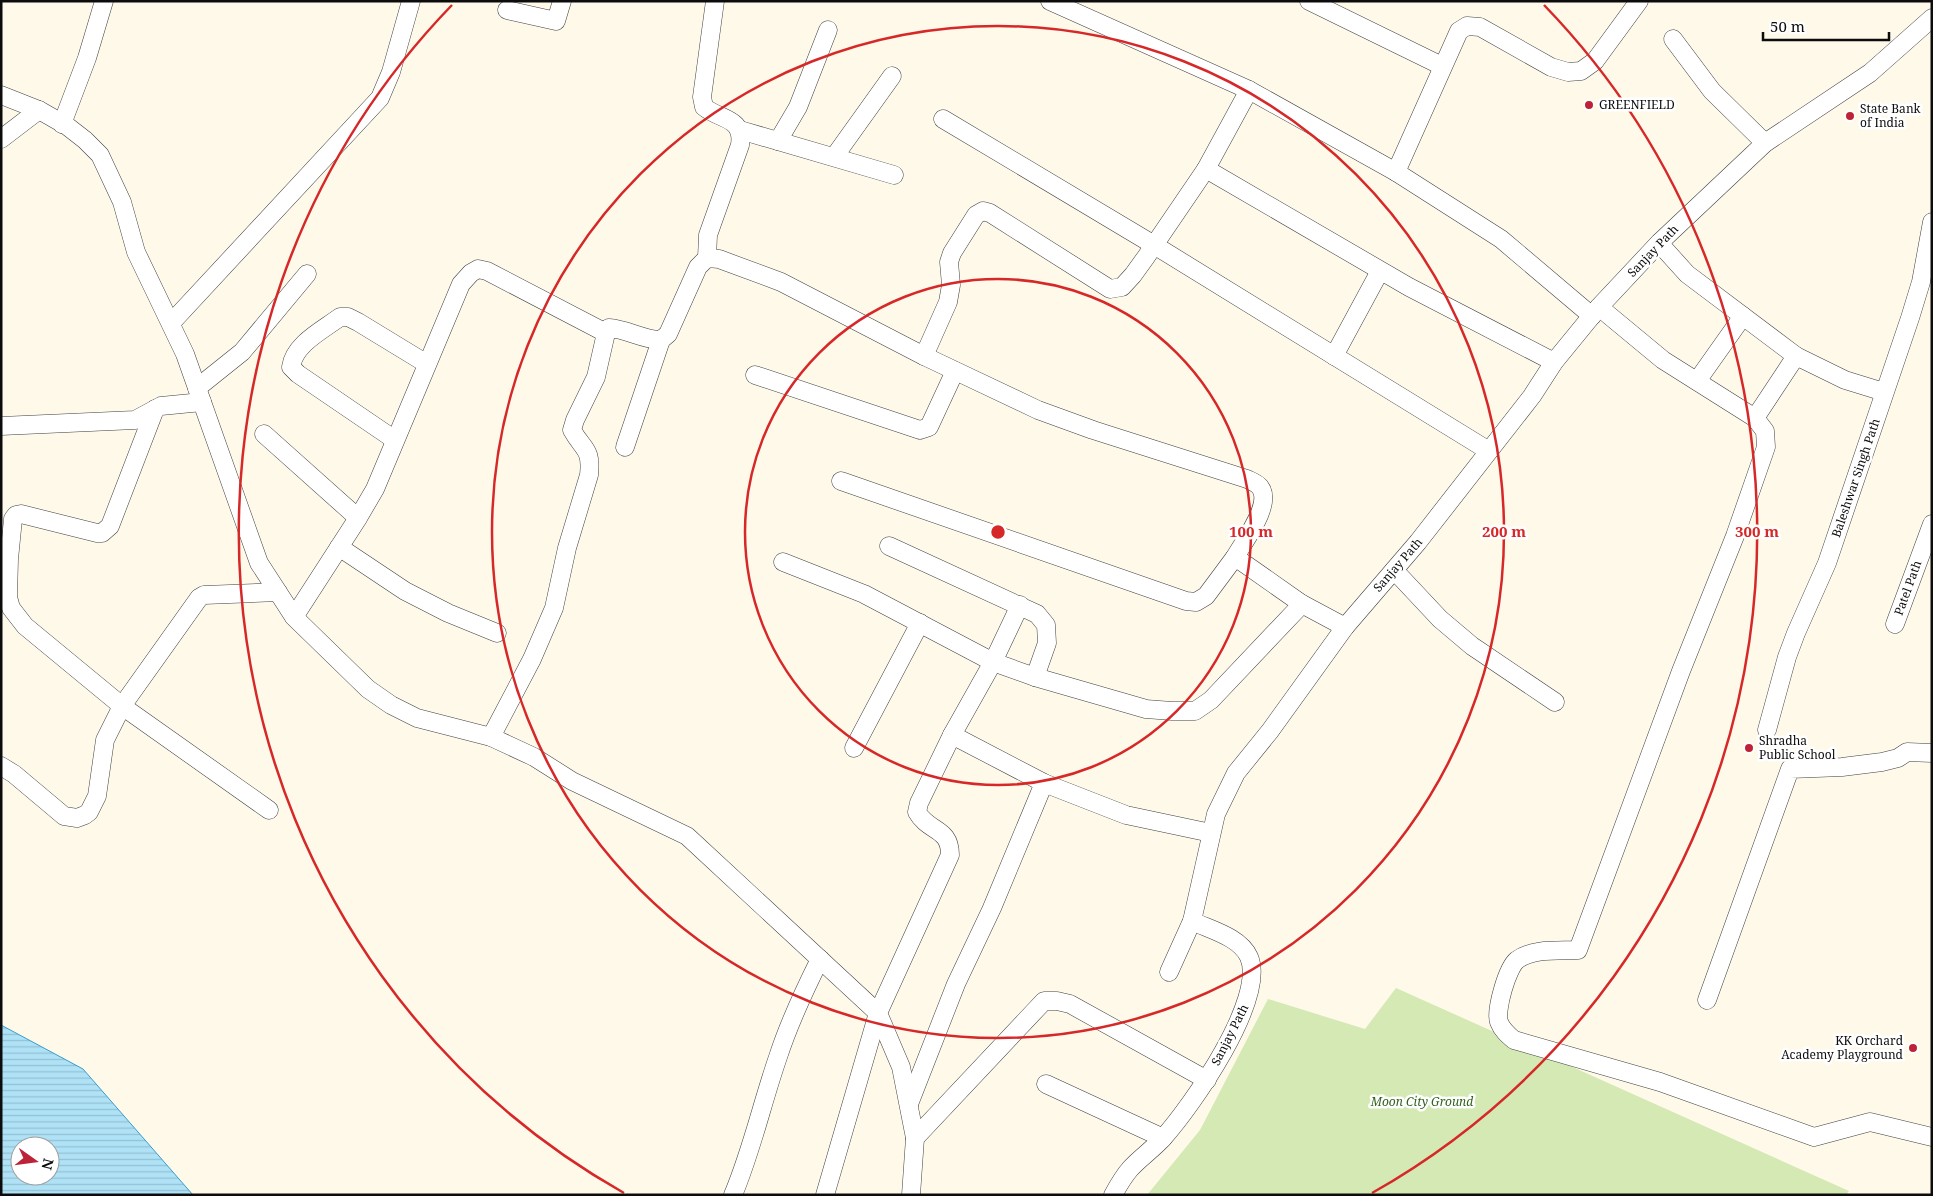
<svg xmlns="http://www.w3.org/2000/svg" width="1933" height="1196" viewBox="0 0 1933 1196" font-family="'Noto Serif',serif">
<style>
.park{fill:#d4e9b4}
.water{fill:url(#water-rules);stroke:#359ece;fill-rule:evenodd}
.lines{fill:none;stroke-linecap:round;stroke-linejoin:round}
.minor-casing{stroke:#3f3f3f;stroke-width:19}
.minor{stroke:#fff;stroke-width:18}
.ring{fill:none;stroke:#d62828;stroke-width:2.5}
.poi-dot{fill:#bc2337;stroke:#fff;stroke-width:2}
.labels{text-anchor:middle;stroke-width:5;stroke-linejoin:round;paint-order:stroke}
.poi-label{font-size:12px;fill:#0c0c0c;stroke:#fff;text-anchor:start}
.street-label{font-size:12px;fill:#0c0c0c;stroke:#fff}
.park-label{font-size:12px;font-style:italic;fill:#31631c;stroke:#fff}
.centre{fill:#d62828;stroke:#fff;stroke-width:2.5}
.ring-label{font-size:15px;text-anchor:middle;font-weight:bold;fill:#d62828;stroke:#fff;stroke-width:5;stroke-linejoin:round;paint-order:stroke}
</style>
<defs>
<pattern id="water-rules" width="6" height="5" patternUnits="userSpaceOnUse" patternTransform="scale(1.25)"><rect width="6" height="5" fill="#afe2f6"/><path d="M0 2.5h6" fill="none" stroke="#95c1d2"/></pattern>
</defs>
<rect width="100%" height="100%" fill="#fff9ea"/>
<!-- park -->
<path class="park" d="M 1396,988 L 1849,1191 L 1846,1195 L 1147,1195 L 1200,1130 L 1268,999 L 1365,1029 Z"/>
<!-- water -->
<path class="water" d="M 1,1025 L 83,1069 L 193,1195 L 1,1195 ZM 20,1146 L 50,1146 L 50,1176 L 20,1176 Z"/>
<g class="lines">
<!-- minor casing -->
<g class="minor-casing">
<g id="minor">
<path d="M 1050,1 L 1249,90"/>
<path d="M 1309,1 L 1442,66"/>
<path d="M 507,10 L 556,21 L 562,1"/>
<path d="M 1673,39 L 1712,91 L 1765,143"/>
<path d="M 1,95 L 39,110 L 67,126 L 85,140 L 100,155 L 122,202 L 136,252 L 185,354 L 259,563 L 294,617 L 368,689 L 391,705 L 417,718 L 491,737 L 534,757 L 572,781 L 687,836 L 878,1013 L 825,1195"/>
<path d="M 943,119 L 1154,245 L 1489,451"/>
<path d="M 62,124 L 87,58 L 104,1"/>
<path d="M 740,130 L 894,175"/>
<path d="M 1,139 L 39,110"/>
<path d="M 778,141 L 798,107 L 828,30"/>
<path d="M 834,157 L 892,76"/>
<path d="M 1206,169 L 1409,287 L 1554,362"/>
<path d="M 1396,172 L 1459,31 L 1467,26 L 1480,27 L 1551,67 L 1568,72 L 1581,71 L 1595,61 L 1639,1"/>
<path d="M 1659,243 L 1687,274 L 1796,356"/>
<path d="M 707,258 L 708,235 L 740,145 C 744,117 720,120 704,107 L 702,97 L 715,1"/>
<path d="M 1599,307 L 1663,360 L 1755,418 L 1765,431 L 1766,447 L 1735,536 L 1681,671 L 1578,950 C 1559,951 1533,948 1517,960 C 1507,968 1495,1011 1499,1022 C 1502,1030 1508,1035 1514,1040 L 1660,1082 L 1814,1137 L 1870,1122 L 1932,1137"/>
<path d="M 171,323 L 380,98 L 391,72 L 411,1"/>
<path d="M 924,356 L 948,302 L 951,285 L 949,262 L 952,253 L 976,215 L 983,211 L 990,213 L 1110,289 L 1122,287 L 1133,275 L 1146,257 L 1206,169 L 1249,90 L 1396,172 L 1501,239 L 1592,316"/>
<path d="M 1334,356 L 1380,271"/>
<path d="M 755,375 L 920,430 L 929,427 L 955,371"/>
<path d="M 1697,381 L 1743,316"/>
<path d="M 197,388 L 242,352 L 307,274"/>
<path d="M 155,409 L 110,526 L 102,533 L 97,533 L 21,514 L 16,515 L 13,519 L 9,559 L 8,597 L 11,608 L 25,626 L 122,706 L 269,810"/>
<path d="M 1755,418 L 1796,356 L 1845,380 L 1884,392"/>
<path d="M 1,426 L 135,420 L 161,406 L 202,402"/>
<path d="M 264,434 L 358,518"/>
<path d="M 395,440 L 298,374 L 291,367 C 294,344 323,330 340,317 L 348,317 L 358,322 L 427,364"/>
<path d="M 625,447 L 661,340"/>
<path d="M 841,481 L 1186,601 L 1196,602 L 1206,596 L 1235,557"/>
<path d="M 889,546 L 1037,614 L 1046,625 L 1047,643 L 1035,677 L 1146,709 L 1172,711 L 1195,711 L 1211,700 L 1302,604"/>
<path d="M 339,547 L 405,591 L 448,613 L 497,633"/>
<path d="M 783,562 L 864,594 L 993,662 L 952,735 L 1044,783 L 1126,815 L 1211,833"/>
<path d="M 1394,570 L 1440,619 L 1472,646 L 1555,702"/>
<path d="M 1020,605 L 993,662 L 1035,677"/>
<path d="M 294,617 L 358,518 L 375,489 L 461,284 L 471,273 L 478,269 L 487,271 L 606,333"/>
<path d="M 1895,624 L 1932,524"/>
<path d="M 1767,730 L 1787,657 L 1796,633 L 1827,563 L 1910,318 L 1921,282 L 1932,222"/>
<path d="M 952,735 L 919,803 L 917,812 C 929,833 950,827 950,855 L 878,1013 L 901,1067 L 915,1138 L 1044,1001 L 1057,1001 L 1070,1004 L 1207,1080"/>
<path d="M 491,737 L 532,659 L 554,608 L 567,548 L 589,475 C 592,448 583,450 572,430 L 575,420 L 596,377 L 606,333 L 609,328 C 627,329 643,340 661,340 L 668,334 L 698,267 L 707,258 L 719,259 L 781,282 L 924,356 L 1038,410 L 1093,430 L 1247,479 C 1251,481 1257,483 1260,487 C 1273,504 1244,541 1235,557 L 1302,604 L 1345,627"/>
<path d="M 854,748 L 920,623"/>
<path d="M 1,766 L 14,774 L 64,816 L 77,818 L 85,815 L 89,812 L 97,796 L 105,740 L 122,706 L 199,598 L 204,595 L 278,592"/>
<path d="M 1169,972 L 1192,921"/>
<path d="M 1707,1000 L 1790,769 L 1842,767 L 1882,762 L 1898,758 L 1907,752 L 1932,753"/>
<path d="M 1046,1084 L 1163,1138"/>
<path d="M 909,1104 L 956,984 L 992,908 L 1044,783"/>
<path d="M 733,1195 C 752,1150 762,1103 778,1057 C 789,1023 804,991 820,959"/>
<path d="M 911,1195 L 915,1138"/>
<path d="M 1113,1195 C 1118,1186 1123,1177 1130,1169 C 1140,1158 1153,1149 1163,1138 C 1191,1107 1267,999 1249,957 C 1240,937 1211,930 1192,921 L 1216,814 L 1236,773 L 1270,731 L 1345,627 L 1418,542 L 1532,396 L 1554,362 L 1599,307 L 1659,243 L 1765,143 L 1870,73 L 1932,18"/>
</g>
</g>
<!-- minor -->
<use href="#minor" class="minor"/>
</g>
<!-- distance rings -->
<g class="ring">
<circle cx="998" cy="532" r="253"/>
<circle cx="998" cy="532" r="506"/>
<path d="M624 1193A759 759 0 0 1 452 5M1544 5A759 759 0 0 1 1372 1193"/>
</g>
<!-- markers -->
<g class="poi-dot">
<circle cx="1589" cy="105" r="5"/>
<circle cx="1850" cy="116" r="5"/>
<circle cx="1749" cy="748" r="5"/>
<circle cx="1913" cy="1048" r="5"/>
</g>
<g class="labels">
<!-- poi labels -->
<g class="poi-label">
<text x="1599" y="109">GREENFIELD</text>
<text x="1860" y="113">State Bank<tspan x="1860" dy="14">of India</tspan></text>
<text x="1759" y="745">Shradha<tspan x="1759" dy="14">Public School</tspan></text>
<text x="1903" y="1045" text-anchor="end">KK Orchard<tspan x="1903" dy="14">Academy Playground</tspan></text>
</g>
<!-- street labels -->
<g class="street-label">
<text transform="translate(1653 251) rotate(-46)" y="4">Sanjay Path</text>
<text transform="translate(1856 478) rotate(-71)" y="4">Baleshwar Singh Path</text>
<text transform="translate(1398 565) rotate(-49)" y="4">Sanjay Path</text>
<text transform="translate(1908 588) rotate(-70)" y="4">Patel Path</text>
<text transform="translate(1230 1035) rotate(-63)" y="4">Sanjay Path</text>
</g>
<!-- park labels -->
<g class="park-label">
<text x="1422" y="1106">Moon City Ground</text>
</g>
</g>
<circle cx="998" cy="532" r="8" class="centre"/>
<g class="ring-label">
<text x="1251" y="537">100 m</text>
<text x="1504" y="537">200 m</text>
<text x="1757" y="537">300 m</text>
</g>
<!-- border -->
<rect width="1933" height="1196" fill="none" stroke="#0c0c0c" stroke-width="5"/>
<!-- north arrow -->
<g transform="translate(35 1161) rotate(104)"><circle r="24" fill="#ffffff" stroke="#9e9e9e"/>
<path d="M0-4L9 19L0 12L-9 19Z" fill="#bc2337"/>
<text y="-8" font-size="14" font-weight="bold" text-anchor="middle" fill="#0c0c0c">N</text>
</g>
<!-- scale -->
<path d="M1763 32v8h126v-8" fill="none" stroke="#0c0c0c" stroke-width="2.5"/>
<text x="1770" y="32" font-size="15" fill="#0c0c0c" stroke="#ffffff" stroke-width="4" paint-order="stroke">50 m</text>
</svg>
